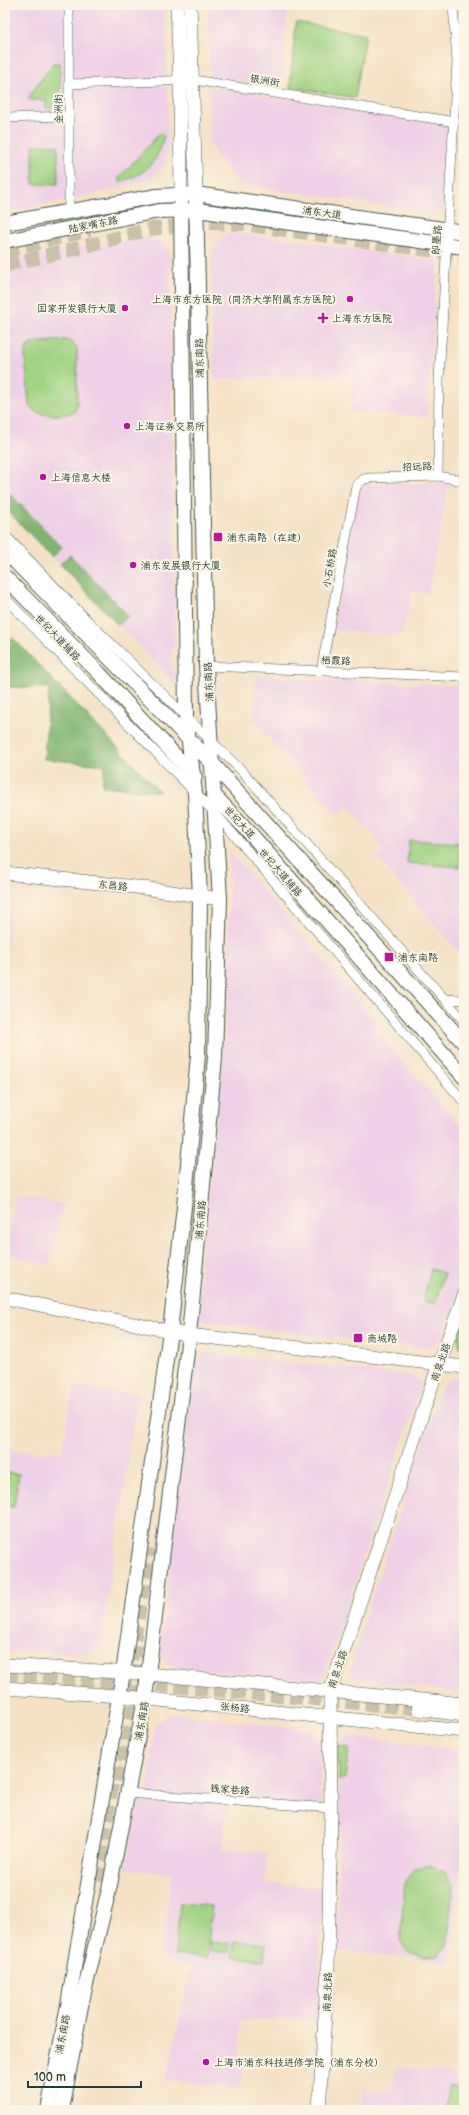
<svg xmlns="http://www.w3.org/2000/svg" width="469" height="2115" viewBox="0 0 469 2115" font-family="'Balsamiq Sans','LXGW WenKai TC',sans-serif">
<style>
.built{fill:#efd0e6}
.green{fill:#a0d383;stroke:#60885c}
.forest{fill:#80b571;stroke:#507952}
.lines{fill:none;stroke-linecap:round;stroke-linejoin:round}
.secondary-tunnel{stroke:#cac1a9;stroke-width:13;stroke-dasharray:13 6;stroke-linecap:butt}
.primary-tunnel{stroke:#cac1a9;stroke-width:14;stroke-dasharray:14 7;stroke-linecap:butt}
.street-casing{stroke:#3f564a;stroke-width:10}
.secondary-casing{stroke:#3f564a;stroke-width:14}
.primary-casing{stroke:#3f564a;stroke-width:16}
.street{stroke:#fff;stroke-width:9}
.secondary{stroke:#fff;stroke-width:13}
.primary{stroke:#fff;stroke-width:14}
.poi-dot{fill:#b5179e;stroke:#fcf5e5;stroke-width:1.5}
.labels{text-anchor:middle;stroke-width:4;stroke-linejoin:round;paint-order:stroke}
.street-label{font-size:10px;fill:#1f3d34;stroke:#fcf5e5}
.poi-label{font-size:10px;fill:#1f3d34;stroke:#fcf5e5;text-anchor:start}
</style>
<rect width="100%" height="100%" fill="#fcf5e5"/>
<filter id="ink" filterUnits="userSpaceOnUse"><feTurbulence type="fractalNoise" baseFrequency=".025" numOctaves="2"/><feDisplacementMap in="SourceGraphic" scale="8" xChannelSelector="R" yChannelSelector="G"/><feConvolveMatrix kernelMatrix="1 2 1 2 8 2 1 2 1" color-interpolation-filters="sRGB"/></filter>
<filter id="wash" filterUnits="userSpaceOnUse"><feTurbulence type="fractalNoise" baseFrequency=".012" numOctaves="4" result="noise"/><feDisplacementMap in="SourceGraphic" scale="16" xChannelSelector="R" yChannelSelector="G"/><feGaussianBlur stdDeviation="0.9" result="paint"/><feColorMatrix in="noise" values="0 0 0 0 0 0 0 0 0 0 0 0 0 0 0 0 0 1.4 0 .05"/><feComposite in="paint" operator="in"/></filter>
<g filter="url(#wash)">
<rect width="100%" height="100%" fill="#f5e2c6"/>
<!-- built -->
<g class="built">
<path d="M 5,5 L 165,5 L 169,145 L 165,163 L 154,177 L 119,188 L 76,198 L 5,212 Z"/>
<path d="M 208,5 L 288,5 L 280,89 L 210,76 Z"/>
<path d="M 209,86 L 448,125 L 442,206 L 440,209 L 430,212 L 244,185 L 237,182 L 215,153 L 209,140 Z"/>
<path d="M 234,232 L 438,260 L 427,417 L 351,411 L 353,375 L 214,379 L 211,259 L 213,250 L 219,241 L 226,234 Z"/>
<path d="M 148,237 L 163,242 L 170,255 L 175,641 L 170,660 L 177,677 L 177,682 L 175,683 L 5,508 L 5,260 Z"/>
<path d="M 369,483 L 449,483 L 428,594 L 413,591 L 402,635 L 333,630 L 359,487 Z"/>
<path d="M 256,676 L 464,686 L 464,958 L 377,857 L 384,851 L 373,833 L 346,805 L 337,815 L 254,720 Z"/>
<path d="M 229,851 L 376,1021 L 374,1030 L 464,1130 L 464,1279 L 443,1336 L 434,1345 L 420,1347 L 302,1334 L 204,1321 L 197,1318 L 203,1235 L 225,1034 L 229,960 Z"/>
<path d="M 5,913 L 11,914 L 7,948 L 5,948 Z"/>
<path d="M 16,1196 L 63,1204 L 50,1265 L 5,1254 Z"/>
<path d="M 205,1353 L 412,1376 L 420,1381 L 421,1385 L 325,1673 L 320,1679 L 311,1681 L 174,1667 L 164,1662 L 161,1657 L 160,1651 L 194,1365 L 200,1356 Z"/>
<path d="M 452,1378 L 464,1378 L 464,1693 L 355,1678 L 350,1674 L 350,1670 L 365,1618 L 442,1386 Z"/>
<path d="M 74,1386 L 138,1395 L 101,1641 L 97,1649 L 89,1653 L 5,1650 L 5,1451 L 62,1452 Z"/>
<path d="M 175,1714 L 308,1730 L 314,1732 L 320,1742 L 321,1807 L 227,1800 L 223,1849 L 267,1853 L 265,1883 L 322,1888 L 317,2019 L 240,2020 L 239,2054 L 243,2070 L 241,2089 L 166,2080 L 192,1966 L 161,1959 L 172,1874 L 126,1869 L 137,1804 L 148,1790 L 155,1726 L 167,1715 Z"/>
<path d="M 350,1736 L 464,1750 L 464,1836 L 450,1963 L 336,1950 L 340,1806 L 337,1746 L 342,1738 Z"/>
<path d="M 395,2067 L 459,2075 L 458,2085 L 464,2086 L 464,2110 L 361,2110 L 364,2088 L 393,2091 Z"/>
</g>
<!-- green -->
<g class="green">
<path d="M 296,22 L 366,34 L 355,98 L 290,87 Z"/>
<path d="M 53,63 L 60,63 L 60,108 L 46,108 L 46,100 L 31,100 L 28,98 Z"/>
<path d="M 160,133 L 164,136 C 157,164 147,173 120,182 L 118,179 Z"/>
<rect x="33" y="145" width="25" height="39"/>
<path d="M 66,340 L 72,342 L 77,348 L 77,407 L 74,412 C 61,416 36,418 29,405 L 25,354 L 27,347 L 33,343 Z"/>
<path d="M 409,840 L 461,843 L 459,867 L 407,863 Z"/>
<path d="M 431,1269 L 444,1273 L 435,1304 L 423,1301 Z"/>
<path d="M 464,1318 L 464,1353 C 454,1342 459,1331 464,1318 Z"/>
<path d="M 5,1472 L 19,1474 L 14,1507 L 5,1506 Z"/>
<path d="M 337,1746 L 349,1748 L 345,1778 L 339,1781 Z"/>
<path d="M 430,1865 L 445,1872 L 453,1885 L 447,1947 L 437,1956 L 422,1957 L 408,1952 L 400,1941 L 405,1881 L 415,1869 Z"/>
<path d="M 180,1903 L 212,1906 L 207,1958 L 175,1955 Z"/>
<path d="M 211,1941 L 230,1943 L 229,1953 L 210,1951 Z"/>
<path d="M 234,1941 L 266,1944 L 264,1960 L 232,1957 Z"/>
<path d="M 448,2086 L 464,2088 L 464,2110 L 445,2110 Z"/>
</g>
<!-- forest -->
<g class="forest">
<path d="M 10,494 L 62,547 L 52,557 L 5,508 L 5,499 Z"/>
<path d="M 70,555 L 128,616 L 118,625 L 60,564 Z"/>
<path d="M 12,637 L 160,792 L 102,786 L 105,765 L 44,759 L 49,688 L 5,687 L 5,644 Z"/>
</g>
</g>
<g filter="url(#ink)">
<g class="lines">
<!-- secondary-tunnel -->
<path class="secondary-tunnel" d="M 5,1674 L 168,1686 L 418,1709"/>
<!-- primary-tunnel -->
<g class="primary-tunnel">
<path d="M 5,251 L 90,230"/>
<path d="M 5,265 L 75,249 L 150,229 L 207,223 L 243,224 L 464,255"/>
<path d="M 131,1660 L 149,1548"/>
<path d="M 121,1782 L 143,1646"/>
<path d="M 96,1881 L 115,1766"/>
</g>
<!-- street casing -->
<g class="street-casing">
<g id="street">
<path d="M 69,84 L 194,80 L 455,122"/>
<path d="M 5,118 L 69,116"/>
<path d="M 69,212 L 69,5"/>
<path d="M 438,476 L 439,380 L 457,62 L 453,5"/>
<path d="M 5,535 L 88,621 L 242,771 L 464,1021"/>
<path d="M 5,598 L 216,814 L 464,1102"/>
<path d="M 206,666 L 464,677"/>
<path d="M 321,671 L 356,486 L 364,479 L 370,478 L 438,476 L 464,481"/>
<path d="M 445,999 L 464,1000"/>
<path d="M 128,1793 L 331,1808"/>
</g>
</g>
<!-- secondary casing -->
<g class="secondary-casing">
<g id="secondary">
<path d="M 177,5 L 180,80 L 181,194"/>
<path d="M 190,5 L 196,194"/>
<path d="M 5,873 L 136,887 L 220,899"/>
<path d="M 5,1298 L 189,1335 L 464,1367"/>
<path d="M 5,1665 L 148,1674 L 464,1704"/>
<path d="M 5,1688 L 119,1696 L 464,1731"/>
<path d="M 418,1709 L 464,1715"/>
<path d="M 319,2110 L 328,1967 L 331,1817 L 330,1692 L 439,1364 L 464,1295"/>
</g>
</g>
<!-- primary casing -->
<g class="primary-casing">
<g id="primary">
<path d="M 5,223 L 157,196 L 196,194 L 464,232"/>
<path d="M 5,241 L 159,211 L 197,210 L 464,247"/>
<path d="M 5,551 L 213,764 L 464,1043"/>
<path d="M 5,577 L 99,673 L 195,777"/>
<path d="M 213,794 L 250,833 L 464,1077"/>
<path d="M 80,2009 L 110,1885 L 145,1699 L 189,1335 L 215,1057 L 220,899 L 206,666 L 196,194"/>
<path d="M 48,2110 L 68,2005 L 123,1673 L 170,1331 L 184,1207 L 198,1055 L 200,897 L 195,793 L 186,717 L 181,194"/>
<path d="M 62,2110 L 82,2000"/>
</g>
</g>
<!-- street -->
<use href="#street" class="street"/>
<!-- secondary -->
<use href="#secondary" class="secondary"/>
<!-- primary -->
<use href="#primary" class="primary"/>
</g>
</g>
<!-- markers -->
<g class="poi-dot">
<circle cx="350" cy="299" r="4"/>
<circle cx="125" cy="308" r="4"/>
<path d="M321 312h4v4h4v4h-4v4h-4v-4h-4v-4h4z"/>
<circle cx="127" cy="426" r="4"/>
<circle cx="43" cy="477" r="4"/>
<rect x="213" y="532" width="10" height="10" rx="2"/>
<circle cx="133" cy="565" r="4"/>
<rect x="384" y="952" width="10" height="10" rx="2"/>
<rect x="353" y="1333" width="10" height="10" rx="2"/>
<circle cx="206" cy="2062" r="4"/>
</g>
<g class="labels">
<!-- street labels -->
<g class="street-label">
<text transform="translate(265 80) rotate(9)" y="4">银洲街</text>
<text transform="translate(58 109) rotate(-90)" y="4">金洲街</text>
<text transform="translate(322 212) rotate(8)" y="4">浦东大道</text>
<text transform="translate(93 224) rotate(-11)" y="4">陆家嘴东路</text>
<text transform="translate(436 240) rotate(-85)" y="4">即墨路</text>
<text transform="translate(199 358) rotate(-91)" y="4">浦东南路</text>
<text transform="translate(417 466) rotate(-2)" y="4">招远路</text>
<text transform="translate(329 568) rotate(-80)" y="4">小石桥路</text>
<text transform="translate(58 637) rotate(46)" y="4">世纪大道辅路</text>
<text transform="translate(336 660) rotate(2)" y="4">栖霞路</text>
<text transform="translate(208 682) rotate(-93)" y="4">浦东南路</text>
<text transform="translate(240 822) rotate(47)" y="4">世纪大道</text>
<text transform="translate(281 872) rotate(49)" y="4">世纪大道辅路</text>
<text transform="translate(113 885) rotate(6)" y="4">东昌路</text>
<text transform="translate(200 1220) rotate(-85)" y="4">浦东南路</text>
<text transform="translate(440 1362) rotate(-71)" y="4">南泉北路</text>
<text transform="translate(337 1669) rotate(-72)" y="4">南泉北路</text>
<text transform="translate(235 1707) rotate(6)" y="4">张杨路</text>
<text transform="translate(141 1721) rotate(-80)" y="4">浦东南路</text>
<text transform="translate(230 1789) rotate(4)" y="4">钱家巷路</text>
<text transform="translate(327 1992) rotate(-88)" y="4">南泉北路</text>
<text transform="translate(62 2034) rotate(-79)" y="4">浦东南路</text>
</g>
<!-- poi labels -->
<g class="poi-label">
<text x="342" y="303" text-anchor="end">上海市东方医院（同济大学附属东方医院）</text>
<text x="117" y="312" text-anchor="end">国家开发银行大厦</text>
<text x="332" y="322">上海东方医院</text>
<text x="135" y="430">上海证券交易所</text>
<text x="51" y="481">上海信息大楼</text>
<text x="227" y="541">浦东南路（在建）</text>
<text x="141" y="569">浦东发展银行大厦</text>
<text x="398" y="961">浦东南路</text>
<text x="367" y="1342">商城路</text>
<text x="214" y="2066">上海市浦东科技进修学院（浦东分校）</text>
</g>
</g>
<!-- margin -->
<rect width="469" height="2115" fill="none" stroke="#fcf5e5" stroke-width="20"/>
<!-- scale -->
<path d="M28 2081v6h113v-6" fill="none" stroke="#1f3d34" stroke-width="2"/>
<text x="34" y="2081" font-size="12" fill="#1f3d34" stroke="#fcf5e5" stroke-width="3" paint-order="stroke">100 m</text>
</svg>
